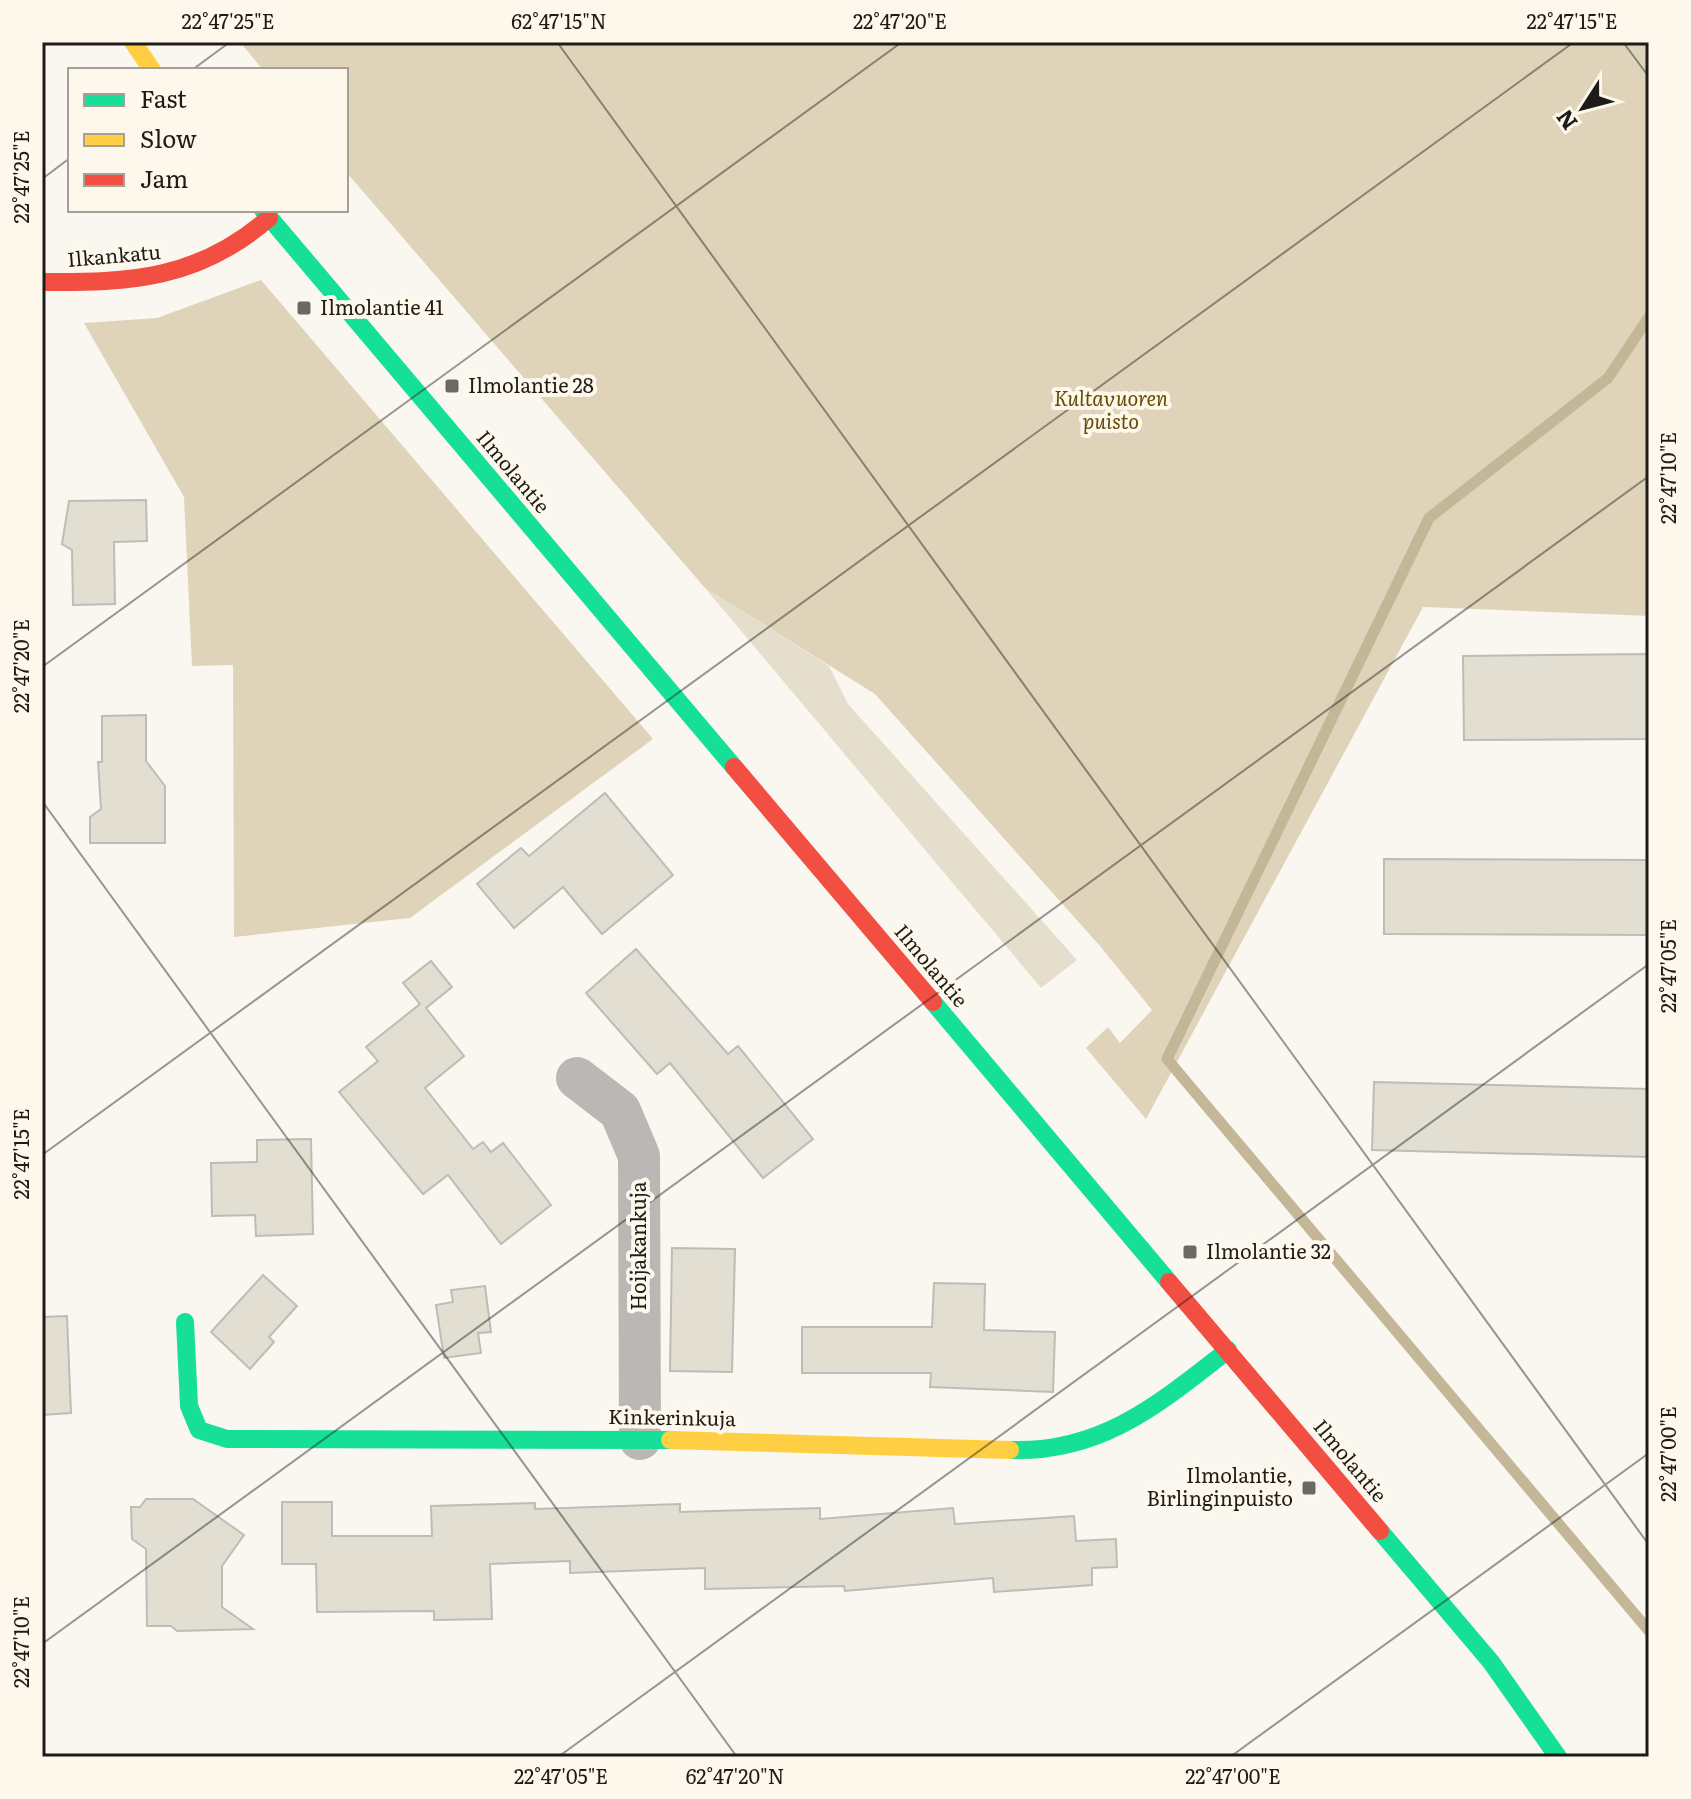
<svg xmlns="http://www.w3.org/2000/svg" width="1691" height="1799" viewBox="0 0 1691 1799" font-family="Literata,serif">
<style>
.green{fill:#e5decc}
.forest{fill:#dfd4ba}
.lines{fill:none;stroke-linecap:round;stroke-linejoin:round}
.stream{stroke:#c3b798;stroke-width:11}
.building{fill:#e2ded2;stroke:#bebcb6;stroke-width:2}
.street{stroke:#b9b8b5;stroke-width:42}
.fast{stroke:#16e098;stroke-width:18}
.slow{stroke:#ffcf43;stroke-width:18}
.jam{stroke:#f24e42;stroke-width:18}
.ticks{fill:none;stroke:#1e1c18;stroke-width:2;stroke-opacity:0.45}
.poi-dot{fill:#6b6964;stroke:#fef8ec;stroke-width:3}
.labels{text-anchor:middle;stroke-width:8;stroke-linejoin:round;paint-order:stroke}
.street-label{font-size:20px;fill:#1e1c18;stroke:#fef8ec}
.poi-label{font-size:20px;fill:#1e1c18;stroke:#fef8ec;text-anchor:start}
.park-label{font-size:20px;font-style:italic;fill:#654c00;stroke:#fef8ec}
.neatline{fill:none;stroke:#1e1c18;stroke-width:3}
.ticks-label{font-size:20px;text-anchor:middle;fill:#1e1c18}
</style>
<rect width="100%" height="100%" fill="#faf7f0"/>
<!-- green -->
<path class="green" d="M 705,588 L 829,666 L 848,704 L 1077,960 L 1041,988 Z"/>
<!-- forest -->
<g class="forest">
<path d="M 240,42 L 1649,42 L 1649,616 L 1423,607 L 1146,1119 L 1086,1048 L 1108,1027 L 1120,1043 L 1152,1010 L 1100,946 L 875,694 L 705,588 L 347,173 L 346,70 L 263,70 Z"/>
<path d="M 261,280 L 653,739 L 410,918 L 234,937 L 233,665 L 192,666 L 184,497 L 84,323 L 157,318 Z"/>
</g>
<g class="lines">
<!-- stream -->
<path class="stream" d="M 1649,317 L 1608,378 L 1429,518 L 1167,1059 L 1649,1631"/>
</g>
<!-- building -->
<g class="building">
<path d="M 146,500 L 147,541 L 114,542 L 115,604 L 73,605 L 72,550 L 62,544 L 69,501 Z"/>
<path d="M 1649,654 L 1649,739 L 1464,740 L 1463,656 Z"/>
<path d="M 146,715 L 146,761 L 165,786 L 165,843 L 90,843 L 90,817 L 101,809 L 98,762 L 102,762 L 102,716 Z"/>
<path d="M 605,793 L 673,875 L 602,934 L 563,887 L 514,928 L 477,884 L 521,848 L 529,856 Z"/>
<path d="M 1384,859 L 1649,860 L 1649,935 L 1384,934 Z"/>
<path d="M 636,949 L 728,1054 L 738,1046 L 813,1139 L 763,1178 L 670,1063 L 657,1074 L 586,993 Z"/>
<path d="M 431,961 L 452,987 L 426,1008 L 464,1056 L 425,1088 L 473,1149 L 483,1142 L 491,1152 L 503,1143 L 551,1205 L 501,1244 L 448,1175 L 423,1194 L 339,1092 L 378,1061 L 366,1047 L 420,1004 L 403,983 Z"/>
<path d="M 1374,1082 L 1649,1089 L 1649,1157 L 1372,1150 Z"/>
<path d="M 311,1139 L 313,1234 L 256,1236 L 255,1215 L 212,1216 L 211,1163 L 257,1162 L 257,1140 Z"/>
<path d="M 672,1248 L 735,1249 L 732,1372 L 670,1371 Z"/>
<path d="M 263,1275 L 297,1306 L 269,1337 L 274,1342 L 250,1369 L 211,1332 Z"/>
<path d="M 934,1283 L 985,1284 L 984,1330 L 1055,1332 L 1053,1392 L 930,1387 L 931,1373 L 802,1373 L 802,1327 L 932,1327 Z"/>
<path d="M 485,1286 L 491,1332 L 478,1333 L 481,1353 L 444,1358 L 436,1305 L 453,1302 L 451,1290 Z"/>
<path d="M 67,1316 L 71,1413 L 42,1415 L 42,1317 Z"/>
<path d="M 146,1499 L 193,1499 L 244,1535 L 222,1566 L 222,1607 L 253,1629 L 177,1631 L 171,1626 L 147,1626 L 146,1549 L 132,1539 L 131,1507 L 140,1507 Z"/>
<path d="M 282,1502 L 332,1502 L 332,1536 L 432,1536 L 431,1506 L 535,1503 L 535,1509 L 680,1504 L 680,1512 L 820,1508 L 820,1519 L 953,1508 L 955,1524 L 1074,1516 L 1076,1541 L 1116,1539 L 1117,1567 L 1092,1568 L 1092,1585 L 994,1592 L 993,1578 L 845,1591 L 844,1586 L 705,1589 L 705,1568 L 570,1573 L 570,1561 L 490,1564 L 492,1619 L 434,1620 L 434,1611 L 317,1612 L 316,1564 L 282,1564 Z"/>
</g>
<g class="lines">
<!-- street -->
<path class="street" d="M 577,1078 L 620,1111 L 639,1156 L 640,1439"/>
<!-- fast -->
<g class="fast">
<path d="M 263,210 L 734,767"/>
<path d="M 933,1002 L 1169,1282"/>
<path d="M 185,1322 L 189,1406 L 199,1430 L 227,1439 L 670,1440"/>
<path d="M 1010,1450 C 1102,1453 1160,1403 1228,1350"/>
<path d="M 1380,1531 L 1491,1662 L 1558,1757"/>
</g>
<!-- slow -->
<g class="slow">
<path d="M 133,42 L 152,70"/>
<path d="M 670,1440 L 1010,1450"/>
</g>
<!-- jam -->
<g class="jam">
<path d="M 42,282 C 131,283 199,279 269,218"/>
<path d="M 734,767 L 933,1002"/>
<path d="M 1169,1282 L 1380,1531"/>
</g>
</g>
<!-- ticks -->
<path class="ticks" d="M 557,42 L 1649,1545M 1623,42 L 1649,77M 192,70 L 230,42M 42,179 L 70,158M 42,667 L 902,42M 42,801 L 737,1757M 42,1155 L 1574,42M 42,1644 L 1649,476M 558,1757 L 1649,964M 1230,1757 L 1649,1453"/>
<!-- markers -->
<g class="poi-dot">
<rect x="296" y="300" width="16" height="16" rx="4"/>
<rect x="444" y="378" width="16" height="16" rx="4"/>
<rect x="1182" y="1244" width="16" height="16" rx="4"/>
<rect x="1301" y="1480" width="16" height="16" rx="4"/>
</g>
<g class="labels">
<!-- street labels -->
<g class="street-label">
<text transform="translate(114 256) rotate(-5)" y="7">Ilkankatu</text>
<text transform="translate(513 472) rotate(50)" y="7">Ilmolantie</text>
<text transform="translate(931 966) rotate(50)" y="7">Ilmolantie</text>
<text transform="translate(639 1246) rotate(-90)" y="7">Hoijakankuja</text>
<text transform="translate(672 1418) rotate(1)" y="7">Kinkerinkuja</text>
<text transform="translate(1350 1461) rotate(50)" y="7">Ilmolantie</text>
</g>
<!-- poi labels -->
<g class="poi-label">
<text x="320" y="315">Ilmolantie 41</text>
<text x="468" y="393">Ilmolantie 28</text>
<text x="1206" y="1259">Ilmolantie 32</text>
<text x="1293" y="1483" text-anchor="end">Ilmolantie,<tspan x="1293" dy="23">Birlinginpuisto</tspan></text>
</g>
<!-- park labels -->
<g class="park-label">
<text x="1111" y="406">Kultavuoren<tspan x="1111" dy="23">puisto</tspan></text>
</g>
</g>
<!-- border -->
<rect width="1691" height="1799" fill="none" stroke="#fef8ec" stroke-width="88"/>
<!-- legend -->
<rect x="68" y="68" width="280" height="144" fill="#fef8ec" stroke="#a4a097" stroke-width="2"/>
<rect x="84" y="94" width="40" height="12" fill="#16e098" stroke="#a4a097" stroke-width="2"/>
<text x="140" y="108" font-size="24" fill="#1e1c18">Fast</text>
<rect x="84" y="134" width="40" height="12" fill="#ffcf43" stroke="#a4a097" stroke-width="2"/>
<text x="140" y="148" font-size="24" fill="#1e1c18">Slow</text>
<rect x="84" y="174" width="40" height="12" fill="#f24e42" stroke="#a4a097" stroke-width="2"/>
<text x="140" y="188" font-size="24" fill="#1e1c18">Jam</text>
<!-- north arrow -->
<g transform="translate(1583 108) rotate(234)" stroke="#fef8ec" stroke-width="6" paint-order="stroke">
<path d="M0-6L14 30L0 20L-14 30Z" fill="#1e1c18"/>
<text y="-12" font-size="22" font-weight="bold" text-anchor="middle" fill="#1e1c18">N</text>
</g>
<rect x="44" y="44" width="1603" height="1711" class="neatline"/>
<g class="ticks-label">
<text x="228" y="29">22°47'25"E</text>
<text x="559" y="29">62°47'15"N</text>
<text x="900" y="29">22°47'20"E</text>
<text x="1572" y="29">22°47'15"E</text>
<text transform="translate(22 177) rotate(-90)" y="7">22°47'25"E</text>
<text transform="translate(1669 478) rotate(-90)" y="7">22°47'10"E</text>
<text transform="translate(22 666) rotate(-90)" y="7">22°47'20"E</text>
<text transform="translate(1669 966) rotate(-90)" y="7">22°47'05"E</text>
<text transform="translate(22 1154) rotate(-90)" y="7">22°47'15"E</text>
<text transform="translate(1669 1454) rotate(-90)" y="7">22°47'00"E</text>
<text transform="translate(22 1642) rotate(-90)" y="7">22°47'10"E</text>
<text x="561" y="1784">22°47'05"E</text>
<text x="735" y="1784">62°47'20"N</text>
<text x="1233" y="1784">22°47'00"E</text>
</g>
</svg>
